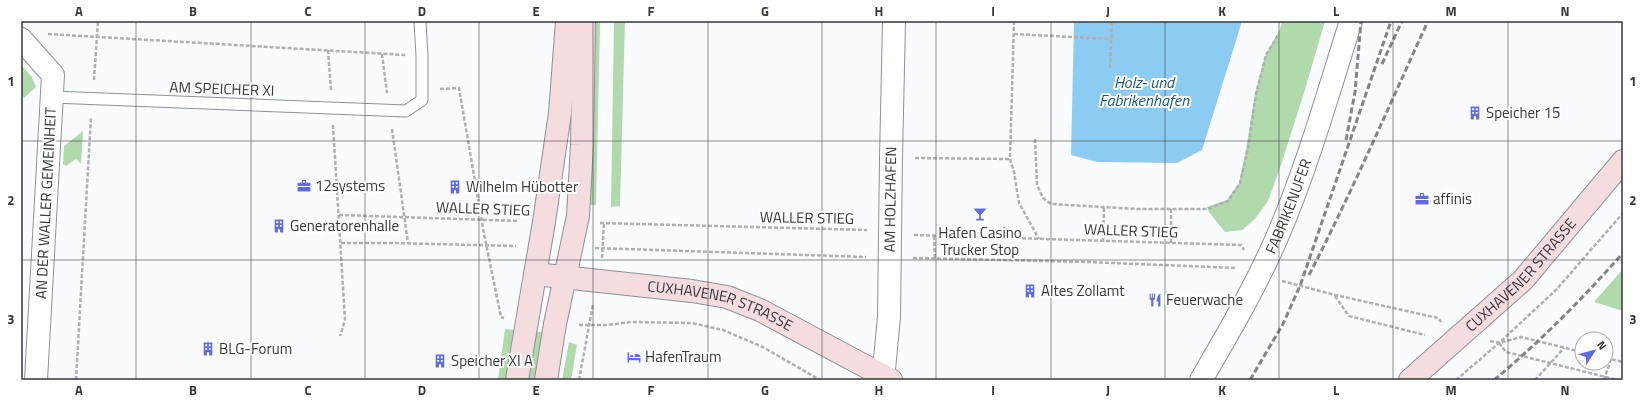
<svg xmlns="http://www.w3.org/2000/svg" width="1644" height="401" viewBox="0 0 1644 401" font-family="'Titillium Web',sans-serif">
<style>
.green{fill:#b1daac}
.water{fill:#8cccf3}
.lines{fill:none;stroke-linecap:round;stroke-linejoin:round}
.lane-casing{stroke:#8d9299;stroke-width:13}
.street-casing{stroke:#8d9299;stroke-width:24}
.secondary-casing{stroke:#8d9299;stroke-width:24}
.path{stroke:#aeb0b3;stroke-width:2.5;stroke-dasharray:4 2;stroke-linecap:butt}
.lane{stroke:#fff;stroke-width:11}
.street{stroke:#fff;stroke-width:22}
.secondary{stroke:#f4dcdf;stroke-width:22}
.rail{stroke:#838588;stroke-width:3;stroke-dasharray:6 3;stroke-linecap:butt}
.grid{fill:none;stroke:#35373a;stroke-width:1;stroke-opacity:0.55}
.labels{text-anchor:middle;stroke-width:4;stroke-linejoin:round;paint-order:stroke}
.street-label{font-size:15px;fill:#35373a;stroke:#fff}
.poi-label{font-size:15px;fill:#35373a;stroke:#fff;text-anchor:start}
.water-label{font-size:16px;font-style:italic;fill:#195979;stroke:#fff}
.neatline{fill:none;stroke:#35373a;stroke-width:1.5}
.grid-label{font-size:13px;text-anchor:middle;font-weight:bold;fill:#35373a}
</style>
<rect width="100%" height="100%" fill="#f9fbfe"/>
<!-- green -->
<g class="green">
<path d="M 592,21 L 600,21 L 596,205 L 588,205 Z"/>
<path d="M 614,21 L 625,21 L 620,206 L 611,207 Z"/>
<path d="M 1282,21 L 1325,21 L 1303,96 L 1279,171 L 1268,201 L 1255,219 L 1242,230 L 1225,232 L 1209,212 L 1207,207 L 1227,200 L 1239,183 L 1246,149 L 1255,94 L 1265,56 L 1280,29 Z"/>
<path d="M 21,65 L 32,77 L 36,87 L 24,98 L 21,94 Z"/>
<path d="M 83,131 L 81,164 L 76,159 L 66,166 L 63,164 L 64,146 Z"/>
<path d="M 1623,269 L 1623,311 L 1594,302 Z"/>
<path d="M 505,329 L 515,330 L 507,380 L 498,380 Z"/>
<path d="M 530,330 L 545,333 L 536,380 L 523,380 Z"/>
<path d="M 569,342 L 577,345 L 571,380 L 562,380 Z"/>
</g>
<!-- water -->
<path class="water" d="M 1074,21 L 1242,21 L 1202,150 L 1177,163 L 1097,162 L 1071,155 Z"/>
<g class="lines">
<!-- lane casing -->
<g class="lane-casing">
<path id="lane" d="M 52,97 L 406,111 L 422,100 L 422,56 L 420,21"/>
</g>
<!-- street casing -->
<g class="street-casing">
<g id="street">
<path d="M 21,39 L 53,75 L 36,380"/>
<path id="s1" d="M 883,380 L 889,317 L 891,158 L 894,21"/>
<path id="s2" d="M 1201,380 C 1230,330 1259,281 1281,228 C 1309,161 1329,90 1351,21"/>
</g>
</g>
<!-- secondary casing -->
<g class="secondary-casing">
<g id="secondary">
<path id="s3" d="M 535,274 L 692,291 L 727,297 L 760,310 L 891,380"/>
<path d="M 517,380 L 544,222 L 560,113 L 567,21"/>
<path d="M 546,380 L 555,324 L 578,216 L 582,145 L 584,21"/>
<path id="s4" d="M 1410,380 L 1523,280 L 1623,161"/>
</g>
</g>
<!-- path -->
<g class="path">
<path d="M 1014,21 L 1010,159 L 1014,172 L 1019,203 L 1039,239"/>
<path d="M 48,34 L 405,55"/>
<path d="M 1014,34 L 1111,39"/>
<path d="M 328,50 L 331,90"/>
<path d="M 382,54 L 387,93"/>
<path d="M 1110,68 L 1112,21"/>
<path d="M 94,80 L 98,21"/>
<path d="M 440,89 L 459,88 L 484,234 L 501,317 L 504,318"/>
<path d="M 333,125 L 345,320 L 340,336"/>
<path d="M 392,129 L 408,243"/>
<path d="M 1035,139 L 1037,185 L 1043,198 L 1051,204 L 1137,209 L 1207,209 L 1228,201 L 1240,183 L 1248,149 L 1256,94 L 1266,55 L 1279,34"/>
<path d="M 915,158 L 1010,159"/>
<path d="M 339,215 L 519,221"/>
<path d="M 600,223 L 867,230"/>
<path d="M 914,235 L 1241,245 L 1244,250"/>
<path d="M 934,236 L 935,258"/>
<path d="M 1103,242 L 1104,207"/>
<path d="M 341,243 L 392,243 L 516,246"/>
<path d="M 1171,243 L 1171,209"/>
<path d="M 595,248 L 866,257"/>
<path d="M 602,258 L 604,223"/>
<path d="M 913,258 L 1088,262 L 1236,268"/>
<path d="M 1282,281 L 1335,295 L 1438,318 L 1441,322"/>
<path d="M 1335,296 L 1349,316 L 1425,335"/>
<path d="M 579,325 L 606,325 L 632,322 L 692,323 L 723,330 L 763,347 L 820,380"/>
<path d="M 1490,341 L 1499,343 L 1521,337 L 1582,352"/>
<path d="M 1499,343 L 1506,352 L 1618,380"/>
<path d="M 1606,358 L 1623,362"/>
<path d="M 76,380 L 91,117"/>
<path d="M 579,380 L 593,304"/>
<path d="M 1456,380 L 1499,343 L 1556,290 L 1623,213"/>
<path d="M 1535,380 L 1564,348"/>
<path d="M 1604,380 L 1611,359"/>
</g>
<!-- lane -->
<use href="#lane" class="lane"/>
<!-- street -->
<use href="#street" class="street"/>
<!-- secondary -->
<use href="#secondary" class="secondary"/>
<!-- rail -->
<g class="rail">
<path d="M 1382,64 L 1402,21"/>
<path d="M 1346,140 L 1355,92 L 1361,21"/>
<path d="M 1309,275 C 1352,192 1389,106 1428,21"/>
<path d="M 1250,380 L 1283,324 L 1300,286 L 1391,21"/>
<path d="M 1494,380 C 1541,341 1583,298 1623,253"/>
</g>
</g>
<!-- grid -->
<path class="grid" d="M 136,21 L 136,380M 251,21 L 251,380M 365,21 L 365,380M 479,21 L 479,380M 593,21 L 593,380M 708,21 L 708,380M 822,21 L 822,380M 936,21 L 936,380M 1051,21 L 1051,380M 1165,21 L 1165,380M 1279,21 L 1279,380M 1393,21 L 1393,380M 1508,21 L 1508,380M 21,141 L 1623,141M 21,260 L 1623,260"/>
<!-- icons -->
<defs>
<g id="building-bare" transform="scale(1.08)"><path d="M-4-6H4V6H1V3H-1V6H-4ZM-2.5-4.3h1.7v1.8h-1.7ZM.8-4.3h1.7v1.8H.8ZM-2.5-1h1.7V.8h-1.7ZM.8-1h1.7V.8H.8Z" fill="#5e6ce4" stroke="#fff" stroke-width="2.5" paint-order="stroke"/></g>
<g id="office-bare" transform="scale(1.08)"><path d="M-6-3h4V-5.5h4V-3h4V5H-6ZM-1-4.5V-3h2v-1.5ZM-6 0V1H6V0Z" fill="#5e6ce4" stroke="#fff" stroke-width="2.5" paint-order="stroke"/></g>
<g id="bar-bare" transform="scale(1.08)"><path d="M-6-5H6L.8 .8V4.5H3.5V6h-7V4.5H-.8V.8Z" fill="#5e6ce4" stroke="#fff" stroke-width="2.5" paint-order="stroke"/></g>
<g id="restaurant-bare" transform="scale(1.08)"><path d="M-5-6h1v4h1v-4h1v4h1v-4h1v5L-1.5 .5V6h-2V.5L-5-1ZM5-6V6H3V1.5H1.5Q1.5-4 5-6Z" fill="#5e6ce4" stroke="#fff" stroke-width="2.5" paint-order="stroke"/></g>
<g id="hotel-bare" transform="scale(1.08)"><path d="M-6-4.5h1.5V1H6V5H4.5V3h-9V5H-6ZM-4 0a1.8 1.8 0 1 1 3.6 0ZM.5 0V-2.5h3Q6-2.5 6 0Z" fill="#5e6ce4" stroke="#fff" stroke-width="2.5" paint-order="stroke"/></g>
</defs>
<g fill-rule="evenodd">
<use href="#building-bare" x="1475" y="113"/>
<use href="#office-bare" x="304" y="186"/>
<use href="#building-bare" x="455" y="187"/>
<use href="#office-bare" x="1422" y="199"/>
<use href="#bar-bare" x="980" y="214"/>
<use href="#building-bare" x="279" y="226"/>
<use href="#building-bare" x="1030" y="291"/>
<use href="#restaurant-bare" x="1155" y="300"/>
<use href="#building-bare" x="208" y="349"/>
<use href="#hotel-bare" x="634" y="357"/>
<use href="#building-bare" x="440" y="361"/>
</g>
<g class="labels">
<!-- street labels -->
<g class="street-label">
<text transform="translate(222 89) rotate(2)" y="5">AM SPEICHER XI</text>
<text dy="5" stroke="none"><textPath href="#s1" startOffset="181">AM HOLZHAFEN</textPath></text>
<text transform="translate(46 203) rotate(-87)" y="5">AN DER WALLER GEMEINHEIT</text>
<text dy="5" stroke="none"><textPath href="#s2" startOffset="195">FABRIKENUFER</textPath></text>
<text transform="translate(483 209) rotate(2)" y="5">WALLER STIEG</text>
<text transform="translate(807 218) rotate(1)" y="5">WALLER STIEG</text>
<text transform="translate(1131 231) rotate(2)" y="5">WALLER STIEG</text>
<text dy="5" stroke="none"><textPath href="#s4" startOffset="153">CUXHAVENER STRASSE</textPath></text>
<text dy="5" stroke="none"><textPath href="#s3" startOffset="189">CUXHAVENER STRASSE</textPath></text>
</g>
<!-- poi labels -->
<g class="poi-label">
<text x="1486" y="118">Speicher 15</text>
<text x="315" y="191">12systems</text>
<text x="466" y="192">Wilhelm Hübotter</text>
<text x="1433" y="204">affinis</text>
<text x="290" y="231">Generatorenhalle</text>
<text x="980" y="238" text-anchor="middle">Hafen Casino<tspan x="980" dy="17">Trucker Stop</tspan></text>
<text x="1041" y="296">Altes Zollamt</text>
<text x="1166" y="305">Feuerwache</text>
<text x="219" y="354">BLG-Forum</text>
<text x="645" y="362">HafenTraum</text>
<text x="451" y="366">Speicher XI A</text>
</g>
<!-- water labels -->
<g class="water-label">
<text x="1144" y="88">Holz- und<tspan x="1144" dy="18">Fabrikenhafen</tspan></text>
</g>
</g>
<!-- border -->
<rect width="1644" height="401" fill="none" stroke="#ffffff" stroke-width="44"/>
<!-- north arrow -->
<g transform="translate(1594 351) rotate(54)"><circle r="19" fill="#ffffff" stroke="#aeafb0"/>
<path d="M0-3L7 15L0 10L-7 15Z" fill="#5e6ce4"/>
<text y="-6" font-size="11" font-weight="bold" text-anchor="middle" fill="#35373a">N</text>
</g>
<rect x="22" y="22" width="1600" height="357" class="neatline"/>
<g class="grid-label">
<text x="79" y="16">A</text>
<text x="193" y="16">B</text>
<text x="308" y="16">C</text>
<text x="422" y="16">D</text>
<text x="536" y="16">E</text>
<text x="651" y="16">F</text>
<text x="765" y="16">G</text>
<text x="879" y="16">H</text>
<text x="993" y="16">I</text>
<text x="1108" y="16">J</text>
<text x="1222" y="16">K</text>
<text x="1336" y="16">L</text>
<text x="1451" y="16">M</text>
<text x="1565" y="16">N</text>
<text x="11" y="86">1</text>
<text x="1633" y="86">1</text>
<text x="11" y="205">2</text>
<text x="1633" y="205">2</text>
<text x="11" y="324">3</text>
<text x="1633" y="324">3</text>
<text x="79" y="395">A</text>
<text x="193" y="395">B</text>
<text x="308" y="395">C</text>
<text x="422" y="395">D</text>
<text x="536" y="395">E</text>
<text x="651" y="395">F</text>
<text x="765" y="395">G</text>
<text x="879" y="395">H</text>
<text x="993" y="395">I</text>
<text x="1108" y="395">J</text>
<text x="1222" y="395">K</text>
<text x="1336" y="395">L</text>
<text x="1451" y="395">M</text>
<text x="1565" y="395">N</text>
</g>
</svg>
